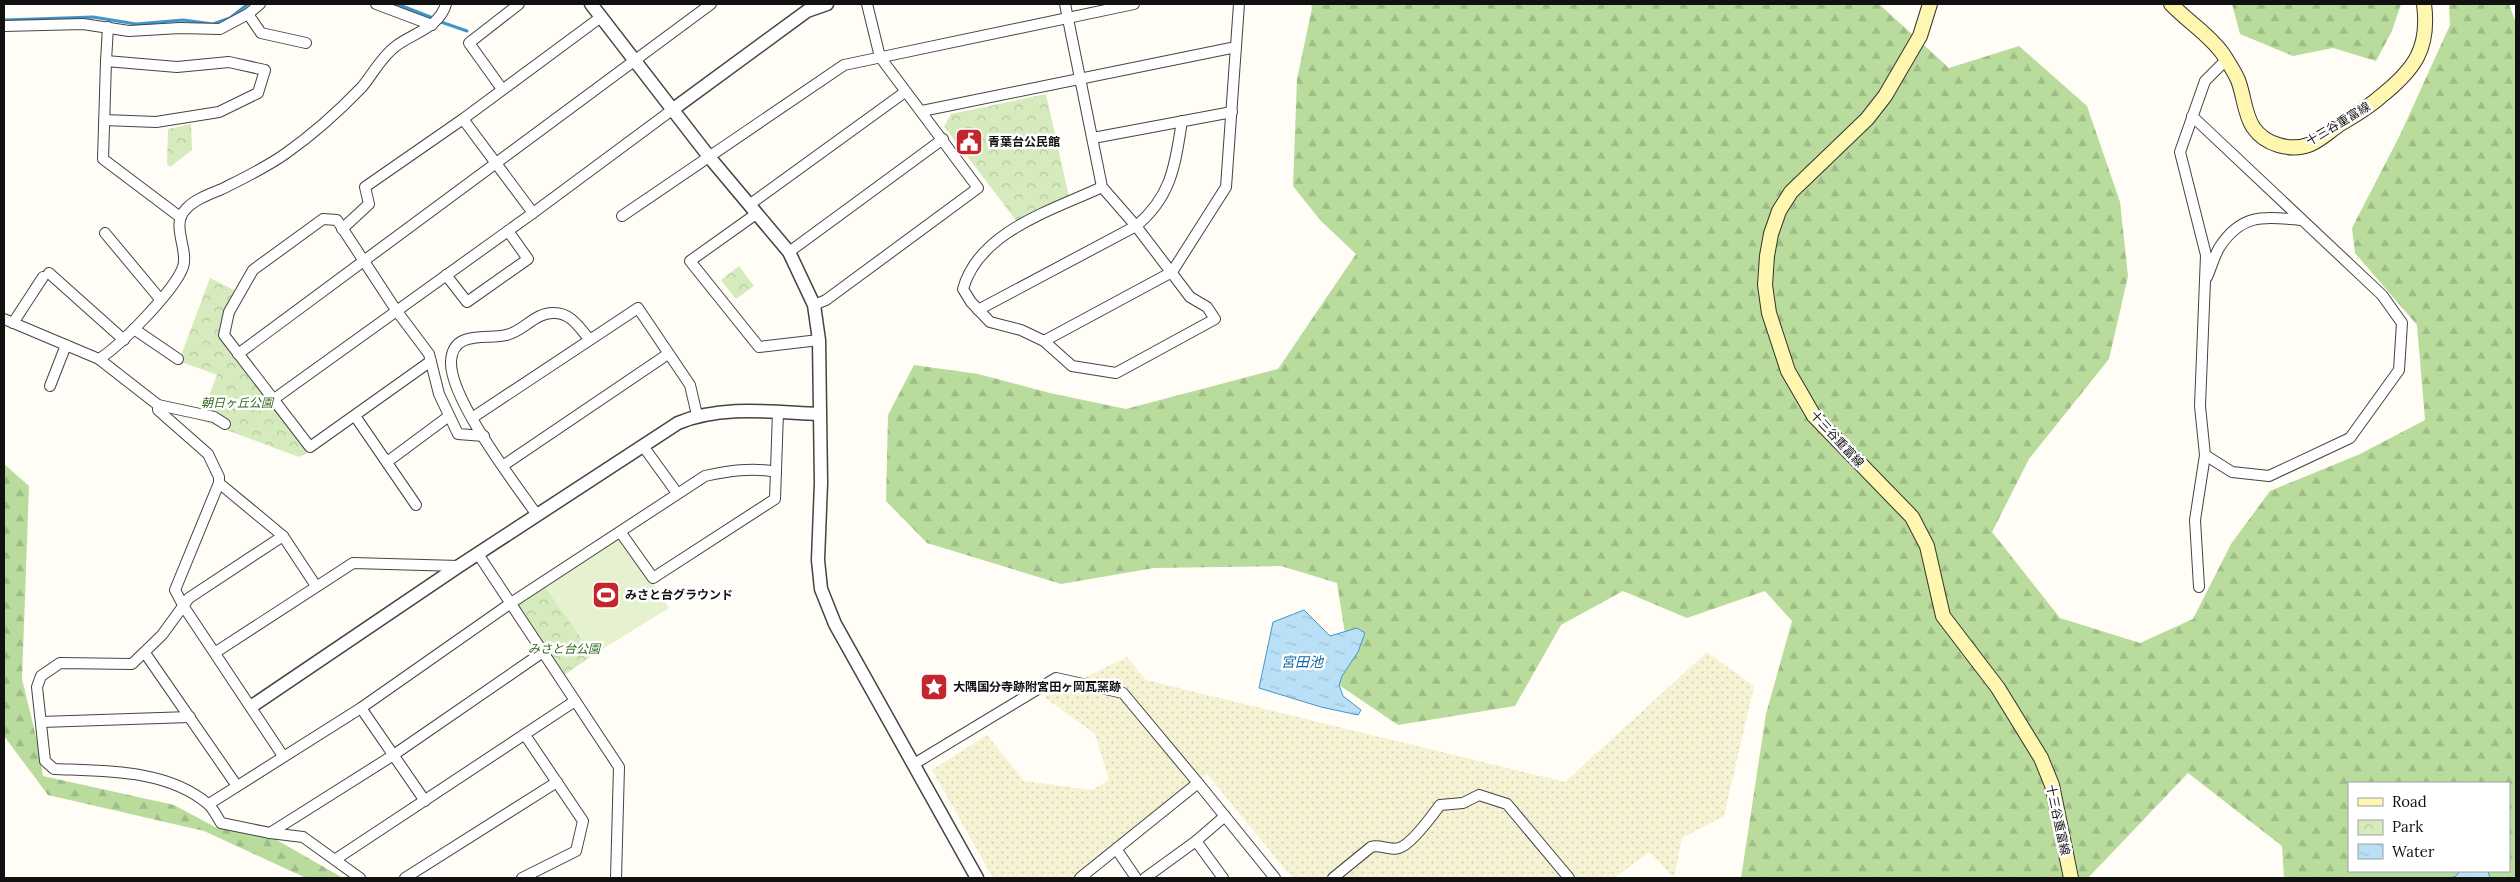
<svg xmlns="http://www.w3.org/2000/svg" width="2520" height="882" viewBox="0 0 2520 882" font-family="Lora,'Noto Sans JP',serif">
<style>
.farmland{fill:url(#farmland-dots)}
.forest{fill:url(#forest-firs);fill-rule:evenodd}
.park{fill:url(#park-crowns)}
.pitch{fill:#e6f2cf}
.water{fill:url(#water-ripples);stroke:#3f96cf}
.lines{fill:none;stroke-linecap:round;stroke-linejoin:round}
.stream{stroke:#3f96cf;stroke-width:3}
.minor-casing{stroke:#444;stroke-width:12}
.tertiary-casing{stroke:#444;stroke-width:15}
.secondary-casing{stroke:#333;stroke-width:16}
.minor{stroke:#fff;stroke-width:10}
.tertiary{stroke:#fff;stroke-width:12}
.secondary{stroke:#fff6b0;stroke-width:14}
.labels{text-anchor:middle;stroke-width:5;stroke-linejoin:round;paint-order:stroke}
.street-label{font-size:12px;fill:#111;stroke:#fff}
.poi-label{font-size:12px;font-weight:bold;fill:#111;stroke:#fff;text-anchor:start}
.park-label{font-size:12px;font-style:italic;fill:#2f6b1f;stroke:#fff}
.water-label{font-size:14px;font-style:italic;fill:#1768a6;stroke:#fff}
</style>
<defs>
<pattern id="farmland-dots" width="8" height="8" patternUnits="userSpaceOnUse" patternTransform="scale(1.25)"><rect width="8" height="8" fill="#f6f3d4"/><path d="M2 2h.1M6 6h.1" fill="none" stroke="#d2cfb5" stroke-width="1.8" stroke-linecap="round"/></pattern>
<pattern id="forest-firs" width="22" height="20" patternUnits="userSpaceOnUse" patternTransform="scale(1.25)"><rect width="22" height="20" fill="#b9dc9c"/><path d="M5 1l3.5 6h-7zM16 11l3.5 6h-7z" fill="#9ebc85"/></pattern>
<pattern id="park-crowns" width="20" height="18" patternUnits="userSpaceOnUse" patternTransform="scale(1.25)"><rect width="20" height="18" fill="#d5ebbd"/><path d="M2 6a3 3 0 1 1 6 0M12 15a3 3 0 1 1 6 0" fill="none" stroke="#b6c8a1"/></pattern>
<pattern id="water-ripples" width="26" height="14" patternUnits="userSpaceOnUse" patternTransform="scale(1.25)"><rect width="26" height="14" fill="#b9e0f7"/><path d="M2 4q2-2 4 0t4 0M15 11q2-2 4 0t4 0" fill="none" stroke="#9ebfd3"/></pattern>
</defs>
<rect width="100%" height="100%" fill="#fffdf5"/>
<!-- farmland -->
<path class="farmland" d="M 1707,652 L 1754,686 L 1724,816 L 1682,838 L 1674,878 L 1650,852 L 1614,878 L 1292,878 L 1207,774 L 1075,878 L 993,878 L 932,770 L 987,735 L 1024,781 L 1092,790 L 1109,780 L 1095,734 L 1044,697 L 1127,657 L 1146,680 L 1565,782 Z"/>
<!-- forest -->
<g class="forest">
<path d="M 1311,4 L 1879,4 L 1949,68 L 2019,46 L 2087,106 L 2120,202 L 2128,276 L 2109,359 L 2029,459 L 1992,532 L 2060,618 L 2140,643 L 2193,619 L 2231,544 L 2270,491 L 2360,454 L 2425,420 L 2417,325 L 2355,253 L 2352,228 L 2400,135 L 2450,25 L 2449,4 L 2509,4 L 2516,23 L 2516,878 L 2284,878 L 2282,846 L 2188,773 L 2088,878 L 1741,878 L 1766,714 L 1792,621 L 1765,591 L 1687,618 L 1623,591 L 1561,625 L 1515,706 L 1398,725 L 1339,685 C 1344,666 1359,652 1364,633 L 1357,628 L 1345,634 L 1337,583 L 1281,566 L 1154,568 L 1061,584 L 927,543 L 886,501 L 888,415 L 914,365 L 978,374 L 1050,393 L 1126,409 L 1278,369 L 1356,254 L 1320,220 L 1293,186 L 1297,79 L 1312,8 ZM 2349,783 L 2509,783 L 2509,871 L 2349,871 Z"/>
<path d="M 2232,4 L 2401,4 L 2392,31 L 2376,61 L 2333,48 L 2293,56 L 2240,34 Z"/>
<path d="M 4,464 L 29,486 L 22,679 L 38,745 L 43,776 L 174,805 L 215,827 L 275,839 L 343,878 L 306,878 L 204,831 L 48,795 L 4,736 Z"/>
</g>
<!-- park -->
<g class="park">
<path d="M 1046,94 L 1069,197 L 1018,223 L 944,126 L 951,114 Z"/>
<path d="M 191,124 L 192,150 L 170,167 L 167,164 L 168,129 Z"/>
<path d="M 739,266 L 754,286 L 736,299 L 721,280 Z"/>
<path d="M 210,278 L 240,293 L 224,335 L 307,453 L 299,457 L 200,420 L 217,375 L 179,361 Z"/>
<path d="M 542,582 L 593,655 L 560,678 L 511,603 Z"/>
</g>
<!-- pitch -->
<path class="pitch" d="M 621,533 L 669,608 L 593,655 L 542,582 Z"/>
<!-- water -->
<g class="water">
<path d="M 1304,610 L 1330,636 L 1357,628 L 1365,633 L 1358,652 L 1342,676 L 1339,685 L 1343,696 L 1361,710 L 1358,715 L 1321,707 L 1259,688 L 1273,622 Z"/>
<path d="M 2460,871 L 2488,871 L 2490,878 L 2442,878 L 2455,877 Z"/>
</g>
<g class="lines">
<!-- stream -->
<g class="stream">
<path d="M 397,4 L 433,18"/>
<path d="M 4,20 L 93,17 L 136,24 L 183,20 L 213,24 L 230,18 L 248,4"/>
<path d="M 441,22 L 467,31"/>
</g>
<!-- minor casing -->
<g class="minor-casing">
<g id="minor">
<path d="M 376,4 L 432,25"/>
<path d="M 1065,4 L 1102,187 L 1136,226 L 1190,297 L 1207,307 L 1215,319 L 1116,373 L 1072,366 L 1044,341 L 1021,330 L 990,322 L 971,302 L 963,289 C 979,231 1053,210 1102,187"/>
<path d="M 248,14 L 261,33 L 306,43"/>
<path d="M 4,26 L 83,24 L 129,31 L 180,28 L 220,29 L 248,14 L 260,4"/>
<path d="M 106,61 L 108,27"/>
<path d="M 502,89 L 469,43 L 519,4"/>
<path d="M 922,111 L 1236,47"/>
<path d="M 2192,116 L 2382,295 L 2402,323 L 2399,370 L 2350,438 L 2269,476 L 2232,472 L 2205,455 L 2200,406 L 2206,255 L 2180,152 L 2205,81 L 2226,60"/>
<path d="M 463,119 L 533,213"/>
<path d="M 104,120 L 156,122 L 219,112 L 258,93 L 265,70 L 229,62 L 177,67 L 106,61 L 103,159 L 180,217"/>
<path d="M 1093,138 L 1232,112"/>
<path d="M 749,205 L 905,92"/>
<path d="M 756,214 L 690,261 L 759,347 L 819,340"/>
<path d="M 622,216 L 844,65 L 1134,4"/>
<path d="M 342,229 L 369,204 L 365,187 L 463,119 L 601,17"/>
<path d="M 105,233 L 160,299"/>
<path d="M 789,252 L 943,139"/>
<path d="M 49,273 L 124,340"/>
<path d="M 446,275 L 467,302 L 528,259 L 508,231"/>
<path d="M 2207,277 C 2211,268 2214,257 2219,248 C 2242,212 2265,217 2302,220"/>
<path d="M 814,305 L 826,300 L 978,188 L 880,57 L 867,4"/>
<path d="M 978,310 L 1136,226 C 1172,196 1175,165 1182,121"/>
<path d="M 4,319 L 99,359 C 120,346 175,290 183,267 C 189,249 170,225 186,209 C 195,199 210,194 222,189 C 244,178 265,168 285,154 C 312,135 339,111 362,87 C 373,74 381,57 396,46 C 413,33 439,28 446,4"/>
<path d="M 13,323 L 43,277"/>
<path d="M 134,329 L 178,359"/>
<path d="M 1044,341 L 1172,272 L 1226,187 L 1239,4"/>
<path d="M 238,354 L 711,4"/>
<path d="M 99,359 L 158,405 L 158,410 L 208,454 L 219,477 L 219,483"/>
<path d="M 431,361 L 310,447 L 224,335 L 229,312 L 253,270 L 323,219 L 337,220 L 396,310 L 429,354 L 439,394 L 458,434 L 484,436"/>
<path d="M 50,386 L 66,345"/>
<path d="M 274,399 L 533,213 L 672,110"/>
<path d="M 158,405 L 214,417 L 225,424"/>
<path d="M 355,416 L 416,505"/>
<path d="M 472,418 L 638,308 L 690,385 L 697,415"/>
<path d="M 643,446 L 677,493"/>
<path d="M 387,462 L 449,416"/>
<path d="M 504,465 L 668,354"/>
<path d="M 537,515 C 514,482 449,398 451,361 C 453,329 488,340 506,335 C 523,332 535,312 554,313 C 571,313 579,327 589,339"/>
<path d="M 621,533 L 653,578 L 775,499 L 778,412"/>
<path d="M 283,536 L 189,598 L 162,635 L 132,664 L 60,663 L 41,676 L 37,687 L 45,761 L 54,769 C 104,771 167,769 208,804 C 213,808 217,817 221,823 L 270,833 L 303,837 L 360,878"/>
<path d="M 478,554 L 619,767 L 616,878"/>
<path d="M 2199,587 L 2195,520 L 2205,455"/>
<path d="M 216,652 L 353,563 L 459,566"/>
<path d="M 145,653 L 237,786"/>
<path d="M 361,708 L 425,801"/>
<path d="M 41,722 L 190,717"/>
<path d="M 283,756 L 184,607 L 175,590 L 219,483 L 283,536 L 316,586"/>
<path d="M 914,764 L 1056,678 L 1123,693 L 1198,783"/>
<path d="M 209,804 L 361,708 L 511,603 L 705,476 C 728,471 752,467 776,472"/>
<path d="M 270,833 L 392,756 L 543,652"/>
<path d="M 1196,841 L 1223,878"/>
<path d="M 1117,850 L 1136,878"/>
<path d="M 336,859 L 575,701"/>
<path d="M 405,878 L 557,782"/>
<path d="M 522,878 L 576,851 L 583,821 L 525,735"/>
<path d="M 1080,878 L 1198,783 L 1275,878"/>
<path d="M 1145,878 L 1196,841 L 1225,816"/>
<path d="M 1333,878 L 1371,847 C 1380,844 1389,851 1399,848 C 1411,845 1432,816 1440,805 L 1463,803 L 1479,795 L 1507,804 L 1569,878"/>
</g>
</g>
<!-- tertiary casing -->
<g class="tertiary-casing">
<g id="tertiary">
<path d="M 591,4 L 710,158 L 789,252 L 814,305 L 819,340 L 821,483 L 818,560 L 821,589 L 835,624 L 977,878"/>
<path d="M 672,110 L 807,11 L 827,4"/>
<path d="M 252,706 L 459,566 L 678,423 C 722,405 771,412 818,414"/>
</g>
</g>
<!-- secondary casing -->
<g class="secondary-casing">
<g id="secondary">
<path d="M 1930,4 L 1920,36 L 1885,96 L 1867,119 L 1791,192 L 1779,211 L 1771,234 L 1767,256 L 1765,285 L 1769,313 L 1788,371 L 1814,416 L 1912,517 L 1927,546 L 1943,616 L 1998,688 L 2041,758 L 2052,785 L 2071,878"/>
<path d="M 2171,4 C 2187,21 2209,34 2223,54 C 2228,62 2234,71 2238,80 C 2244,95 2244,113 2253,127 C 2265,145 2291,152 2311,144 C 2322,139 2332,129 2342,123 C 2355,115 2369,107 2380,97 C 2414,70 2430,49 2424,4"/>
</g>
</g>
<!-- minor -->
<use href="#minor" class="minor"/>
<!-- tertiary -->
<use href="#tertiary" class="tertiary"/>
<!-- secondary -->
<use href="#secondary" class="secondary"/>
</g>
<!-- icons -->
<defs>
<g id="civic-square" transform="scale(1.4375)"><rect x="-9" y="-9" width="18" height="18" rx="4" fill="#c4262e" stroke="#fff"/><path d="M-.6-6.5H3V-4.5H.6V-3L4-1V1h2V6H-6V1h2V-1L-.6-3ZM-1.2 2.5V6h2.4V2.5Z" fill="#fff"/></g>
<g id="stadium-square" transform="scale(1.4375)"><rect x="-9" y="-9" width="18" height="18" rx="4" fill="#c4262e" stroke="#fff"/><path d="M0-5a6.5 5 0 1 0 0 10a6.5 5 0 1 0 0-10ZM-3.5-1.8h7v3.6h-7Z" fill="#fff"/></g>
<g id="sight-square" transform="scale(1.4375)"><rect x="-9" y="-9" width="18" height="18" rx="4" fill="#c4262e" stroke="#fff"/><path d="M0-6L1.8-2.2L6-1.7L2.9 1.2L3.7 5.4L0 3.3L-3.7 5.4L-2.9 1.2L-6-1.7L-1.8-2.2Z" fill="#fff"/></g>
</defs>
<g fill-rule="evenodd">
<use href="#civic-square" x="969" y="142"/>
<use href="#stadium-square" x="606" y="595"/>
<use href="#sight-square" x="934" y="687"/>
</g>
<g class="labels">
<!-- street labels -->
<g class="street-label">
<text transform="translate(2338 124) rotate(-31)" y="4">十三谷重富線</text>
<text transform="translate(1837 439) rotate(47)" y="4">十三谷重富線</text>
<text transform="translate(2058 820) rotate(78)" y="4">十三谷重富線</text>
</g>
<!-- poi labels -->
<g class="poi-label">
<text x="988" y="146">青葉台公民館</text>
<text x="625" y="599">みさと台グラウンド</text>
<text x="953" y="691">大隅国分寺跡附宮田ヶ岡瓦窯跡</text>
</g>
<!-- park labels -->
<g class="park-label">
<text x="237" y="407">朝日ヶ丘公園</text>
<text x="564" y="653">みさと台公園</text>
</g>
<!-- water labels -->
<g class="water-label">
<text x="1302" y="667">宮田池</text>
</g>
</g>
<!-- border -->
<rect width="2520" height="882" fill="none" stroke="#111111" stroke-width="10"/>
<!-- legend -->
<rect x="2348" y="782" width="162" height="90" fill="#ffffff" stroke="#a0a0a0"/>
<rect x="2358" y="798" width="25" height="8" fill="#fff6b0" stroke="#a0a0a0"/>
<text x="2392" y="807" font-size="15" fill="#111111">Road</text>
<rect x="2358" y="820" width="25" height="15" fill="url(#park-crowns)" stroke="#a0a0a0"/>
<text x="2392" y="832" font-size="15" fill="#111111">Park</text>
<rect x="2358" y="844" width="25" height="15" fill="url(#water-ripples)" stroke="#a0a0a0"/>
<text x="2392" y="857" font-size="15" fill="#111111">Water</text>
</svg>
